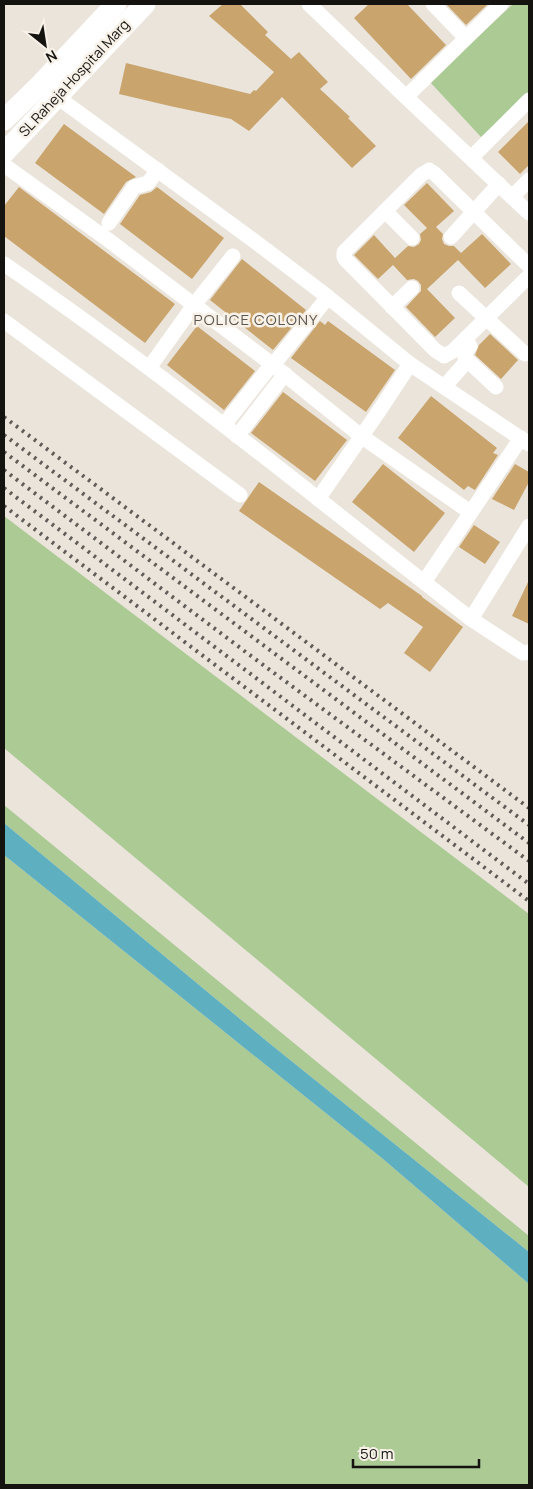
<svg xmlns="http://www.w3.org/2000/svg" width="533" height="1489" viewBox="0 0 533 1489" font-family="Manrope,sans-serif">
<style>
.green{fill:#abca94}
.water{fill:#5eb0c1}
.building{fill:#c9a46d}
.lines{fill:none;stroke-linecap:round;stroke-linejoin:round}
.street{stroke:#fff;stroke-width:15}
.secondary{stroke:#fff;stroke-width:21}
.rail{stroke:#5f5b56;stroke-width:4;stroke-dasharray:2.5 5;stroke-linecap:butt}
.labels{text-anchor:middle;stroke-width:5;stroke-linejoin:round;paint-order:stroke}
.street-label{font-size:14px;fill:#151310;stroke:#f7f1e8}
.neighbourhood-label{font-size:15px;letter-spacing:1px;fill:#5b564f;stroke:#f7f1e8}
</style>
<rect width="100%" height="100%" fill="#eae4db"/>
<!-- green -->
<g class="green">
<path d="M 513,4 L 529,4 L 529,92 L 481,137 L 430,82 Z"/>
<path d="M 4,516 L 529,914 L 529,1187 L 4,748 Z"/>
<path d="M 4,805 L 529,1236 L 529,1252 L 269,1043 L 4,823 Z"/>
<path d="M 4,855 L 383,1159 L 529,1284 L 529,1485 L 4,1485 Z"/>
</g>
<!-- water -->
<path class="water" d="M 4,823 L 269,1043 L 529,1252 L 529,1284 L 383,1159 L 4,855 Z"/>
<!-- building -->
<g class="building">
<path d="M 223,4 L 240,4 L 268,32 L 265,35 L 291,59 L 299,52 L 328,82 L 320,89 L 350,117 L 348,118 L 376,146 L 352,168 L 282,97 L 249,131 L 231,119 L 170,106 L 119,94 L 126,63 L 250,94 L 254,90 L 256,91 L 274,72 L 209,16 Z"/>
<path d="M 369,4 L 407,4 L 446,45 L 411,79 L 354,18 Z"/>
<path d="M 446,4 L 488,4 L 466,25 Z"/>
<path d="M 529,121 L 529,165 L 520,174 L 498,152 Z"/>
<path d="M 64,124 L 136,177 L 126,182 L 104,214 L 35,163 Z"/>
<path d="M 427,183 L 454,211 L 436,227 L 443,234 L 442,239 L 444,244 L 449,246 L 454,246 L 461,253 L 482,234 L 511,264 L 485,288 L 458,260 L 427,289 L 455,318 L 435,337 L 406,307 L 421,291 L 421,285 L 418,281 L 414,279 L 407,280 L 393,265 L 378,279 L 354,255 L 374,235 L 395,258 L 408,246 L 414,247 L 419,244 L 421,240 L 420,234 L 427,228 L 404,205 Z"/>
<path d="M 19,187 L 175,304 L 145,343 L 4,236 L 4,206 Z"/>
<path d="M 157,187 L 224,238 L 192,279 L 120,224 L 140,195 L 151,192 Z"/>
<path d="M 242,259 L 306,310 L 273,350 L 210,300 Z"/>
<path d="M 320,321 L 325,325 L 328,321 L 395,370 L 366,412 L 291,358 Z"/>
<path d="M 197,326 L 255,371 L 224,410 L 167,365 Z"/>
<path d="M 490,334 L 518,360 L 501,379 L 475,355 L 479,345 Z"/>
<path d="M 283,392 L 347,440 L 315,481 L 251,433 Z"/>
<path d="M 431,396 L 497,448 L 493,453 L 498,455 L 475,490 L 468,486 L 464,490 L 398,438 Z"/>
<path d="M 383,464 L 445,513 L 414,552 L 352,502 Z"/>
<path d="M 515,464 L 529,472 L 529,482 L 514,510 L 492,499 Z"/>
<path d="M 259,482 L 422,596 L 422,597 L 463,627 L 430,672 L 404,653 L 423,627 L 388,603 L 380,609 L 239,511 Z"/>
<path d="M 474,525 L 500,542 L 485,564 L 459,547 Z"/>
<path d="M 529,580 L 529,624 L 512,616 Z"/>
</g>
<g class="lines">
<!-- street -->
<g class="street">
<path d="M 309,4 L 406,97 L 529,213"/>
<path d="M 433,4 L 466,38"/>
<path d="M 49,91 L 257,243 L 328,297 L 410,364 L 529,444"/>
<path d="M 406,97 L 501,4"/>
<path d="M 471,158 L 529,100"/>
<path d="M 4,165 L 107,239 L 194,305 L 273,365 L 361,436 L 470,512"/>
<path d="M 513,196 L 529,180"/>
<path d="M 385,211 L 412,238"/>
<path d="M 109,223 L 134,187 L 148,183 L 158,170"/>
<path d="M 451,237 L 499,184"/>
<path d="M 4,264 C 165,374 317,499 471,619 L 529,526"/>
<path d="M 529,266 L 435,174 L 429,170 L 421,175 L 344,252 L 344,257 L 346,260 L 435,350 L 444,356 L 453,351 L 529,276"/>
<path d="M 459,293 L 525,354"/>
<path d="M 392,307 L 412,288"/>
<path d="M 4,321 L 240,495"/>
<path d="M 465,339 L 470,346 L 465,353 L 465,358 L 496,387"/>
<path d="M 273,365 L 328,297"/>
<path d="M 149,368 L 194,305 L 233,256"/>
<path d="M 444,387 L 467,361"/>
<path d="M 224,425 L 272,364"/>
<path d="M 237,436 L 285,374"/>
<path d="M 318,499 L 377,414 L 410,364"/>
<path d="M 424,582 L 521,438"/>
<path d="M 471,619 L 523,653 L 529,652"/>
</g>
<!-- secondary -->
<g class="secondary">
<path d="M 4,120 L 41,84 L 116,4"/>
<path d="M 4,153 L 145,4"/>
</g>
<!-- rail -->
<g class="rail">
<path d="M 4,417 L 529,808"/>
<path d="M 4,435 L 529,825"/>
<path d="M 4,452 L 529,843"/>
<path d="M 4,470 L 247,653 L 529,861"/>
<path d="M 4,488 L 529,884"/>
<path d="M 4,506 L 529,901"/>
</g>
</g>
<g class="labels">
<!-- street labels -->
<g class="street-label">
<text transform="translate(74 78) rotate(-47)" y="5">SL Raheja Hospital Marg</text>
</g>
<!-- neighbourhood labels -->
<g class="neighbourhood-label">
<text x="256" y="325">POLICE COLONY</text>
</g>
</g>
<!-- border -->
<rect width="533" height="1489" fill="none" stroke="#151310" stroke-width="10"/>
<!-- north arrow -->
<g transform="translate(45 45) rotate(150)" stroke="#f7f1e8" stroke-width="4" paint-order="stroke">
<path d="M0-4L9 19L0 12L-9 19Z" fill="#151310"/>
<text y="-8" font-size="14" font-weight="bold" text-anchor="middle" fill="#151310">N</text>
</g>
<!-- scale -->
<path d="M353 1459v8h126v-8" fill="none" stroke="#151310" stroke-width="2.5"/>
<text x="360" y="1459" font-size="15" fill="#151310" stroke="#f7f1e8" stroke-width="4" paint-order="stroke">50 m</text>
</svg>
